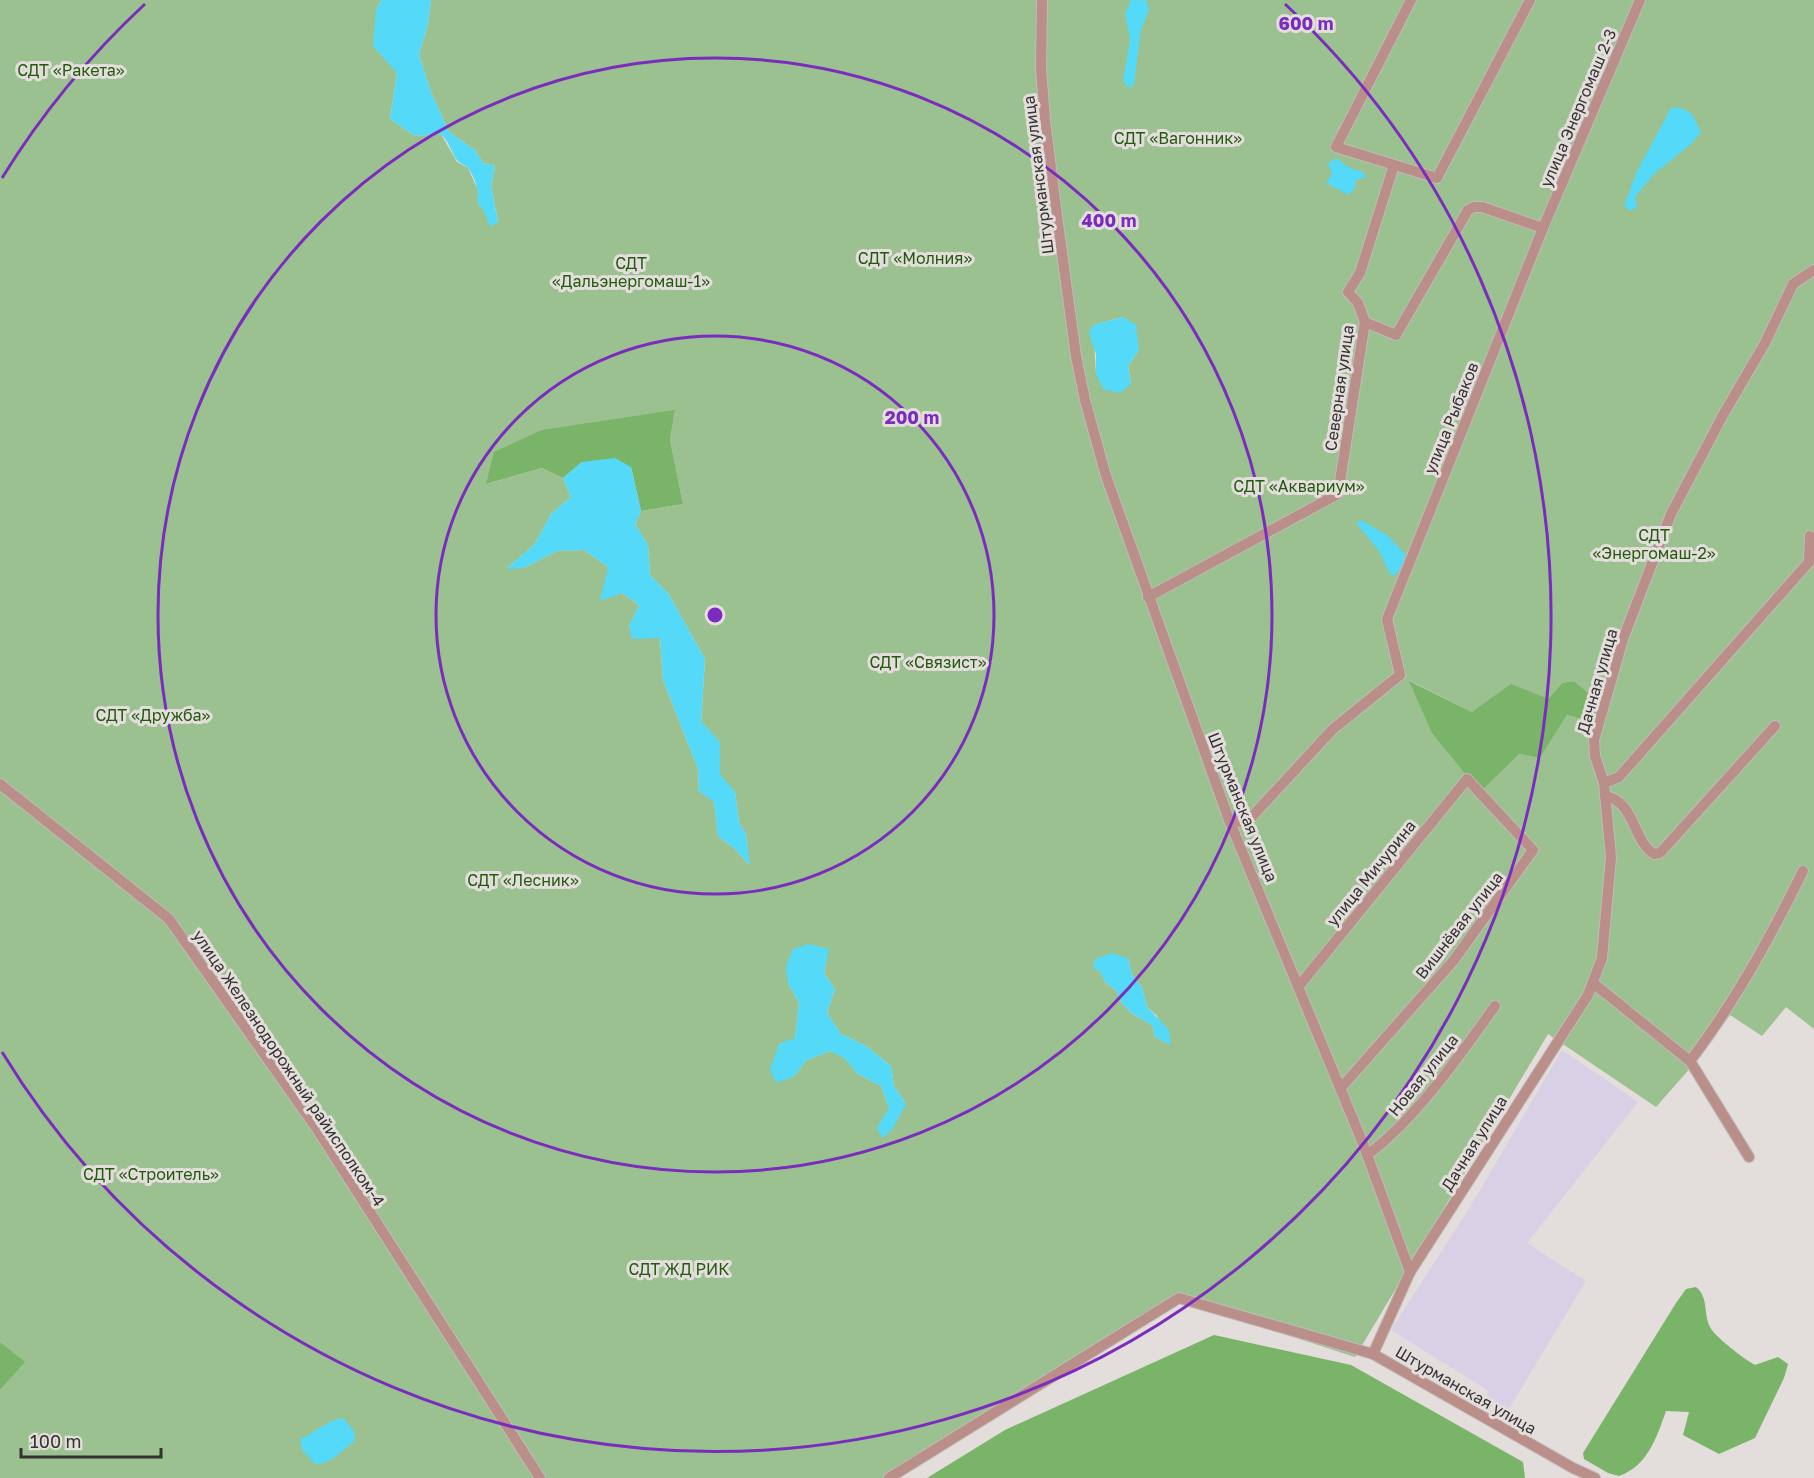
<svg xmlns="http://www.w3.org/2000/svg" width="1814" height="1478" viewBox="0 0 1814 1478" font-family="'Golos Text',sans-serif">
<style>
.industrial{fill:#d8d1e6}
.green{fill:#9ac18f;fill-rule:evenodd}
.forest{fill:#79b468}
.water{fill:#54d9f8}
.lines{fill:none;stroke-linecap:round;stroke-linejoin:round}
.street-casing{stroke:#c0bbb9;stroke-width:12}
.street{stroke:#ba8e89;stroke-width:10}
.ring{fill:none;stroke:#7b2cbf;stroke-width:3}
.labels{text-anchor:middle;stroke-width:6;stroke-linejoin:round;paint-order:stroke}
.park-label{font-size:16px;fill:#225a0d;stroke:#e3dddb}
.street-label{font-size:16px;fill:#353332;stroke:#e3dddb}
.centre{fill:#7b2cbf;stroke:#e3dddb;stroke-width:3}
.ring-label{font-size:18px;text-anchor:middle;font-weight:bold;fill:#7b2cbf;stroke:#e3dddb;stroke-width:6;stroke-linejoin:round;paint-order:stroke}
</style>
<rect width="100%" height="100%" fill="#e3dddb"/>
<!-- industrial -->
<path class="industrial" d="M 1562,1050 L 1638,1102 L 1527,1243 L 1586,1281 L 1507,1412 L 1488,1401 L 1487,1390 L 1391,1330 L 1470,1207 Z"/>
<!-- green -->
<path class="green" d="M 0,0 L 382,0 L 376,9 L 397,73 L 390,119 L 415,136 L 441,134 L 457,162 L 468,168 L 480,194 L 477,203 L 498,221 L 491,185 L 495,166 L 483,163 L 475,150 L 449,132 L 431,92 L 419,55 L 428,24 L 431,0 L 1814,0 L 1814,1029 L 1786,1007 L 1762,1036 L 1730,1015 L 1700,1057 L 1656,1107 L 1548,1034 L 1355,1357 L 1182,1301 L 897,1478 L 0,1478 L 0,1390 L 24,1362 L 0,1342 ZM 1123,317 L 1139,350 L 1128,366 L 1131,384 L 1096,374 L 1093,325 ZM 675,411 L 670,440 L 683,504 L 641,511 L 635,524 L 648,545 L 650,575 L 668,593 L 705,659 L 701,722 L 720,742 L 720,775 L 735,792 L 739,822 L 746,834 L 749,865 L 734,848 L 718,836 L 714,801 L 699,791 L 698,769 L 663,680 L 660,638 L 629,626 L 639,605 L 622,593 L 608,567 L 584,550 L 557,551 L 524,568 L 507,568 L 535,544 L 551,514 L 571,497 L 563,478 L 542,468 L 487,484 ZM 1410,681 L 1472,712 L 1548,699 L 1562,683 L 1573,681 L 1595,701 L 1594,723 L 1567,715 L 1540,758 L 1519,754 ZM 828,949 L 824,973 L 835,989 L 827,1013 L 841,1034 L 866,1046 L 891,1066 L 894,1086 L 906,1104 L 889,1108 L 881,1086 L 858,1074 L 844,1057 L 830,1051 L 807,1060 L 793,1077 L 779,1044 L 795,1039 L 799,1002 L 788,984 ZM 1128,958 L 1132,975 L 1142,987 L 1147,1007 L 1157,1016 L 1170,1044 L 1155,1037 L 1152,1025 L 1131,1013 L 1121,1002 L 1116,990 L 1106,983 L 1100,972 Z"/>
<!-- forest -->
<g class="forest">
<path d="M 675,410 L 670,440 L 683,504 L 641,511 L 631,467 L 582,462 L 563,478 L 542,468 L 486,484 L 494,452 L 542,430 Z"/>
<path d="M 1409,681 L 1472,712 L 1511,684 L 1548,699 L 1562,683 L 1573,681 C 1589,693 1601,703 1595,723 L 1567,715 L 1540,758 L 1519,754 L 1480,792 L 1432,733 Z"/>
<path d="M 1696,1287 C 1709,1298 1703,1313 1710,1327 C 1714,1336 1745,1360 1755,1365 L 1778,1357 L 1788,1364 L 1784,1378 L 1755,1438 L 1719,1454 L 1683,1435 L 1689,1412 L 1666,1411 C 1657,1436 1648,1466 1619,1476 L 1608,1473 L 1584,1459 L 1583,1453 L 1676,1303 L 1686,1289 Z"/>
<path d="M 1214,1335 L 1351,1365 L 1523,1462 L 1525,1478 L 927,1478 L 1005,1430 Z"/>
<path d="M 0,1342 L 25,1362 L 0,1390 Z"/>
</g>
<!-- water -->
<g class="water">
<path d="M 382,0 L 431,0 L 428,24 L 419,55 L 431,92 L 449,132 L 475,150 L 483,163 L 495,166 L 491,185 L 498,222 L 490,227 L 483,209 L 477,203 C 480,192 475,176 467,167 C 463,164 459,163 456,159 C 451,150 448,141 441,134 L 415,136 L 390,119 L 397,73 L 373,46 L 376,9 Z"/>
<path d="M 1131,0 L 1146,0 L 1149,9 L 1141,30 L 1134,84 L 1130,89 L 1123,81 L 1130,39 L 1125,14 Z"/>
<path d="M 1679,107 L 1692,114 L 1701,132 L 1691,144 L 1654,174 L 1635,197 L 1637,207 L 1630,211 L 1624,206 L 1637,171 L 1671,108 Z"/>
<path d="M 1336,158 L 1350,168 L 1363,172 L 1366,177 L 1356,180 L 1355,188 L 1349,195 L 1326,183 L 1332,174 L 1328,164 Z"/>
<path d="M 1123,317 L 1136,325 L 1139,350 L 1128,366 L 1131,384 L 1120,393 L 1103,389 L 1096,374 L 1096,354 L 1089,333 L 1093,325 Z"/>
<path d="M 615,458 L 631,467 L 641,511 L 635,524 L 648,545 L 650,575 L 668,593 L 705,659 L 701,721 L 720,742 L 720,774 L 735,792 L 739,822 L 746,834 L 750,866 L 734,848 L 718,836 L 714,802 L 699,791 L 698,769 L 663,680 L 660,638 L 632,639 L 629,626 L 639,605 L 622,593 L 600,601 L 608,567 L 584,550 L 557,551 L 524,568 L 506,569 L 535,544 L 551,514 L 571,497 L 563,478 L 582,462 Z"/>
<path d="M 1361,520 L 1387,535 L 1405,554 L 1404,565 L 1394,576 L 1390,574 L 1379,551 L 1356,523 Z"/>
<path d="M 809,944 L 829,949 L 824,973 L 835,989 L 827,1013 L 841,1034 L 866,1046 L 891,1066 L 894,1086 L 906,1104 L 892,1130 L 882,1138 L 877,1127 L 889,1108 L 881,1086 L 858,1074 L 844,1058 L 830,1051 L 807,1060 L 793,1077 L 776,1083 L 770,1069 L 779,1044 L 795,1038 L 799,1002 L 788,984 L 786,966 L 793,949 Z"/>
<path d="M 1112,953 L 1128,958 L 1132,975 L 1142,987 L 1147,1007 L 1169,1030 L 1171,1045 L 1155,1037 L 1152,1025 L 1131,1013 L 1121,1002 L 1116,990 L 1106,983 L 1100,972 L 1093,967 L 1095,959 Z"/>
<path d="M 343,1418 L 354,1431 L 355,1441 C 343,1449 331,1465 315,1464 L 302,1450 L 300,1439 C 316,1433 326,1420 343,1418 Z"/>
</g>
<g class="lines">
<!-- street casing -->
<g class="street-casing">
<g id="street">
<path d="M 1042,0 L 1041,68 L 1045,120 L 1057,216 L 1076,356 L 1085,400 L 1106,476 L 1229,820 L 1362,1141 L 1410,1272 L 1373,1354"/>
<path d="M 1411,0 L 1336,147 L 1437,178 L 1530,0"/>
<path d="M 1365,322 L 1396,335 L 1468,210 L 1474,207 L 1482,207 L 1543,228"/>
<path d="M 1148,597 L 1338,494 L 1365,322 L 1358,303 L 1348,292 L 1360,273 L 1394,165"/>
<path d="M 1604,783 L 1619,777 L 1809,562 L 1810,536"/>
<path d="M 0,784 L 169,919 L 317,1129 L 540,1478"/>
<path d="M 1605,796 C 1635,801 1632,840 1654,854 L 1660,853 L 1775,726"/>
<path d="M 1229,820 L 1246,823 L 1333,729 L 1400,675 L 1387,619 L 1543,228 L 1640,0"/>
<path d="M 1593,983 L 1690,1061 L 1749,1157"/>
<path d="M 1299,986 L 1467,779 L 1533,850 L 1454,960 L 1340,1089"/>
<path d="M 1690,1061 C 1735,1002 1770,938 1803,871"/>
<path d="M 1367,1155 C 1415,1120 1460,1055 1495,1006"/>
<path d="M 1410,1272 L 1588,995 L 1602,958 L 1611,857 L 1604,783 L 1595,756 L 1594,740 L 1623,639 L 1671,514 L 1723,415 L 1765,343 L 1793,284 L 1814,270"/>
<path d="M 889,1478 L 1179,1298 L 1373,1354 L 1573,1468 L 1595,1478"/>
</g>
</g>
<!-- street -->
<use href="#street" class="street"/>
</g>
<!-- distance rings -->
<g class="ring">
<circle cx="715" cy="615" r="279"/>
<circle cx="715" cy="615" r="557"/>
<path d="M2 178A836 836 0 0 1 145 4M1285 4A836 836 0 1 1 2 1052"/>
</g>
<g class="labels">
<!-- park labels -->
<g class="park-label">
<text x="71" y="76">СДТ «Ракета»</text>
<text x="1178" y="144">СДТ «Вагонник»</text>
<text x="915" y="264">СДТ «Молния»</text>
<text x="631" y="269">СДТ<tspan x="631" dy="18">«Дальэнергомаш-1»</tspan></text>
<text x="1299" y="492">СДТ «Аквариум»</text>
<text x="1654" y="541">СДТ<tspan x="1654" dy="18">«Энергомаш-2»</tspan></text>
<text x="928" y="668">СДТ «Связист»</text>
<text x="153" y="721">СДТ «Дружба»</text>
<text x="523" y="886">СДТ «Лесник»</text>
<text x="151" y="1180">СДТ «Строитель»</text>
<text x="679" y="1275">СДТ ЖД РИК</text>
</g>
<!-- street labels -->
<g class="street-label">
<text transform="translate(1578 108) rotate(-67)" y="6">улица Энергомаш 2-3</text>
<text transform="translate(1038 175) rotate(-97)" y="6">Штурманская улица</text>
<text transform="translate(1339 388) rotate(-82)" y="6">Северная улица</text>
<text transform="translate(1451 418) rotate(-68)" y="6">улица Рыбаков</text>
<text transform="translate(1597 681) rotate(-74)" y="6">Дачная улица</text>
<text transform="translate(1243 807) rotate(68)" y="6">Штурманская улица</text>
<text transform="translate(1371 873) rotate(-51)" y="6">улица Мичурина</text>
<text transform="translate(1459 925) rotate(-52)" y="6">Вишнёвая улица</text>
<text transform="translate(289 1068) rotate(56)" y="6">улица Железнодорожный райисполком-4</text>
<text transform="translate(1423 1075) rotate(-51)" y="6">Новая улица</text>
<text transform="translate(1474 1143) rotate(-58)" y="6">Дачная улица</text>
<text transform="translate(1466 1390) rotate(30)" y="6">Штурманская улица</text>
</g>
</g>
<circle cx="715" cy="615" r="9" class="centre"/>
<g class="ring-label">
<text x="1306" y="30">600 m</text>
<text x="1109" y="227">400 m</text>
<text x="912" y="424">200 m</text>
</g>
<!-- scale -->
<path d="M21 1448v9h140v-9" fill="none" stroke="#353332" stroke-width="3"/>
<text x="30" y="1448" font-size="18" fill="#353332" stroke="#e3dddb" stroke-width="4.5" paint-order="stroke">100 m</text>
</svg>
